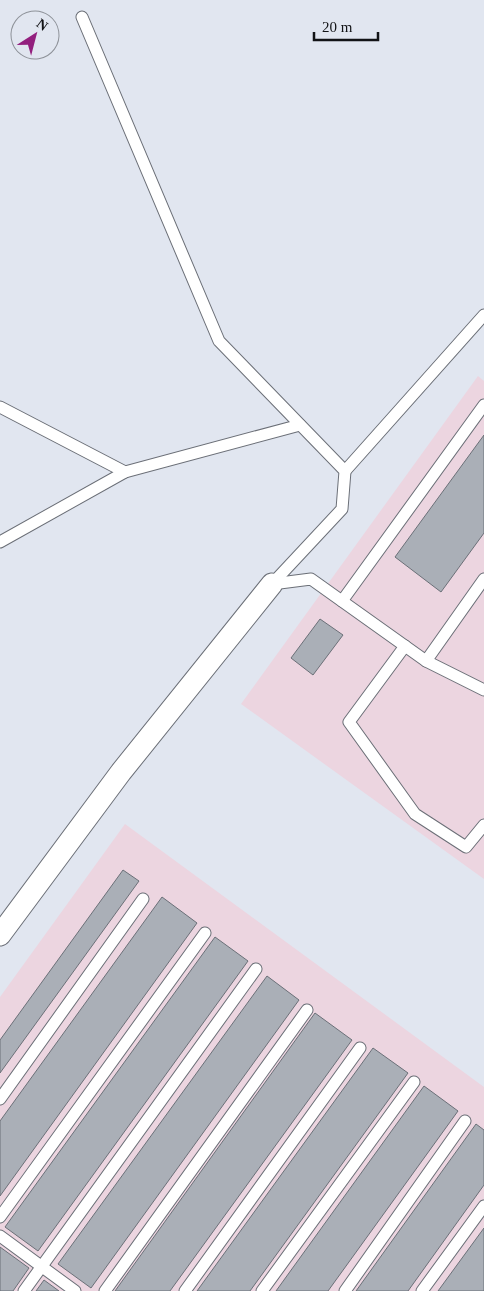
<svg xmlns="http://www.w3.org/2000/svg" width="484" height="1291" viewBox="0 0 484 1291" font-family="'Times New Roman',serif">
<style>
.industrial{fill:#ecd5e0}
.building{fill:#aaafb7;stroke:#6b7078}
.lines{fill:none;stroke-linecap:round;stroke-linejoin:round}
.lane-casing{stroke:#6b6f77;stroke-width:13}
.street-casing{stroke:#6b6f77;stroke-width:23}
.lane{stroke:#fff;stroke-width:11}
.street{stroke:#fff;stroke-width:21}
</style>
<rect width="100%" height="100%" fill="#e1e6f0"/>
<!-- industrial -->
<g class="industrial">
<path d="M 478,376 L 484,381 L 484,879 L 241,704 Z"/>
<path d="M 125,824 L 484,1087 L 484,1291 L 0,1291 L 0,997 Z"/>
</g>
<!-- building -->
<g class="building">
<path d="M 484,435 L 484,533 L 441,592 L 395,557 Z"/>
<path d="M 320,619 L 343,635 L 313,675 L 291,658 Z"/>
<path d="M 123,870 L 139,881 L 0,1073 L 0,1040 Z"/>
<path d="M 162,897 L 197,923 L 0,1196 L 0,1121 Z"/>
<path d="M 215,937 L 248,961 L 38,1251 L 5,1227 Z"/>
<path d="M 267,976 L 299,1000 L 91,1288 L 58,1264 Z"/>
<path d="M 315,1013 L 352,1040 L 170,1291 L 115,1291 Z"/>
<path d="M 373,1048 L 408,1073 L 250,1291 L 197,1291 Z"/>
<path d="M 424,1086 L 458,1111 L 328,1291 L 276,1291 Z"/>
<path d="M 476,1124 L 484,1130 L 484,1185 L 408,1291 L 356,1291 Z"/>
<path d="M 484,1228 L 484,1291 L 438,1291 Z"/>
<path d="M 0,1247 L 29,1268 L 13,1291 L 0,1291 Z"/>
<path d="M 44,1280 L 59,1291 L 36,1291 Z"/>
</g>
<g class="lines">
<!-- lane casing -->
<g class="lane-casing">
<g id="lane">
<path d="M 82,17 L 219,341 L 345,471 L 342,509 L 272,584"/>
<path d="M 0,407 L 125,472"/>
<path d="M 345,471 L 484,315"/>
<path d="M 0,542 L 125,472 L 300,425"/>
<path d="M 272,584 L 311,579 L 426,661 L 484,690"/>
<path d="M 342,601 L 484,405"/>
<path d="M 405,646 L 349,722 L 415,814 L 466,847 L 484,825"/>
<path d="M 426,661 L 484,579"/>
<path d="M 0,1099 L 143,899"/>
<path d="M 0,1217 L 205,933"/>
<path d="M 0,1236 L 75,1291"/>
<path d="M 24,1291 L 256,969"/>
<path d="M 105,1291 L 307,1010"/>
<path d="M 185,1291 L 360,1048"/>
<path d="M 262,1291 L 414,1082"/>
<path d="M 345,1291 L 465,1121"/>
<path d="M 422,1291 L 484,1206"/>
</g>
</g>
<!-- street casing -->
<g class="street-casing">
<path id="street" d="M 0,935 L 121,772 L 272,584"/>
</g>
<!-- lane -->
<use href="#lane" class="lane"/>
<!-- street -->
<use href="#street" class="street"/>
</g>
<!-- north arrow -->
<g transform="translate(35 35) rotate(36)"><circle r="24" fill="#e1e6f0" stroke="#8e9299"/>
<path d="M0-4L9 19L0 12L-9 19Z" fill="#931f7e"/>
<text y="-8" font-size="14" font-weight="bold" text-anchor="middle" fill="#121316">N</text>
</g>
<!-- scale -->
<path d="M314 32v8h64v-8" fill="none" stroke="#121316" stroke-width="2.5"/>
<text x="322" y="32" font-size="15" fill="#121316" stroke="#e1e6f0" stroke-width="4" paint-order="stroke">20 m</text>
</svg>
